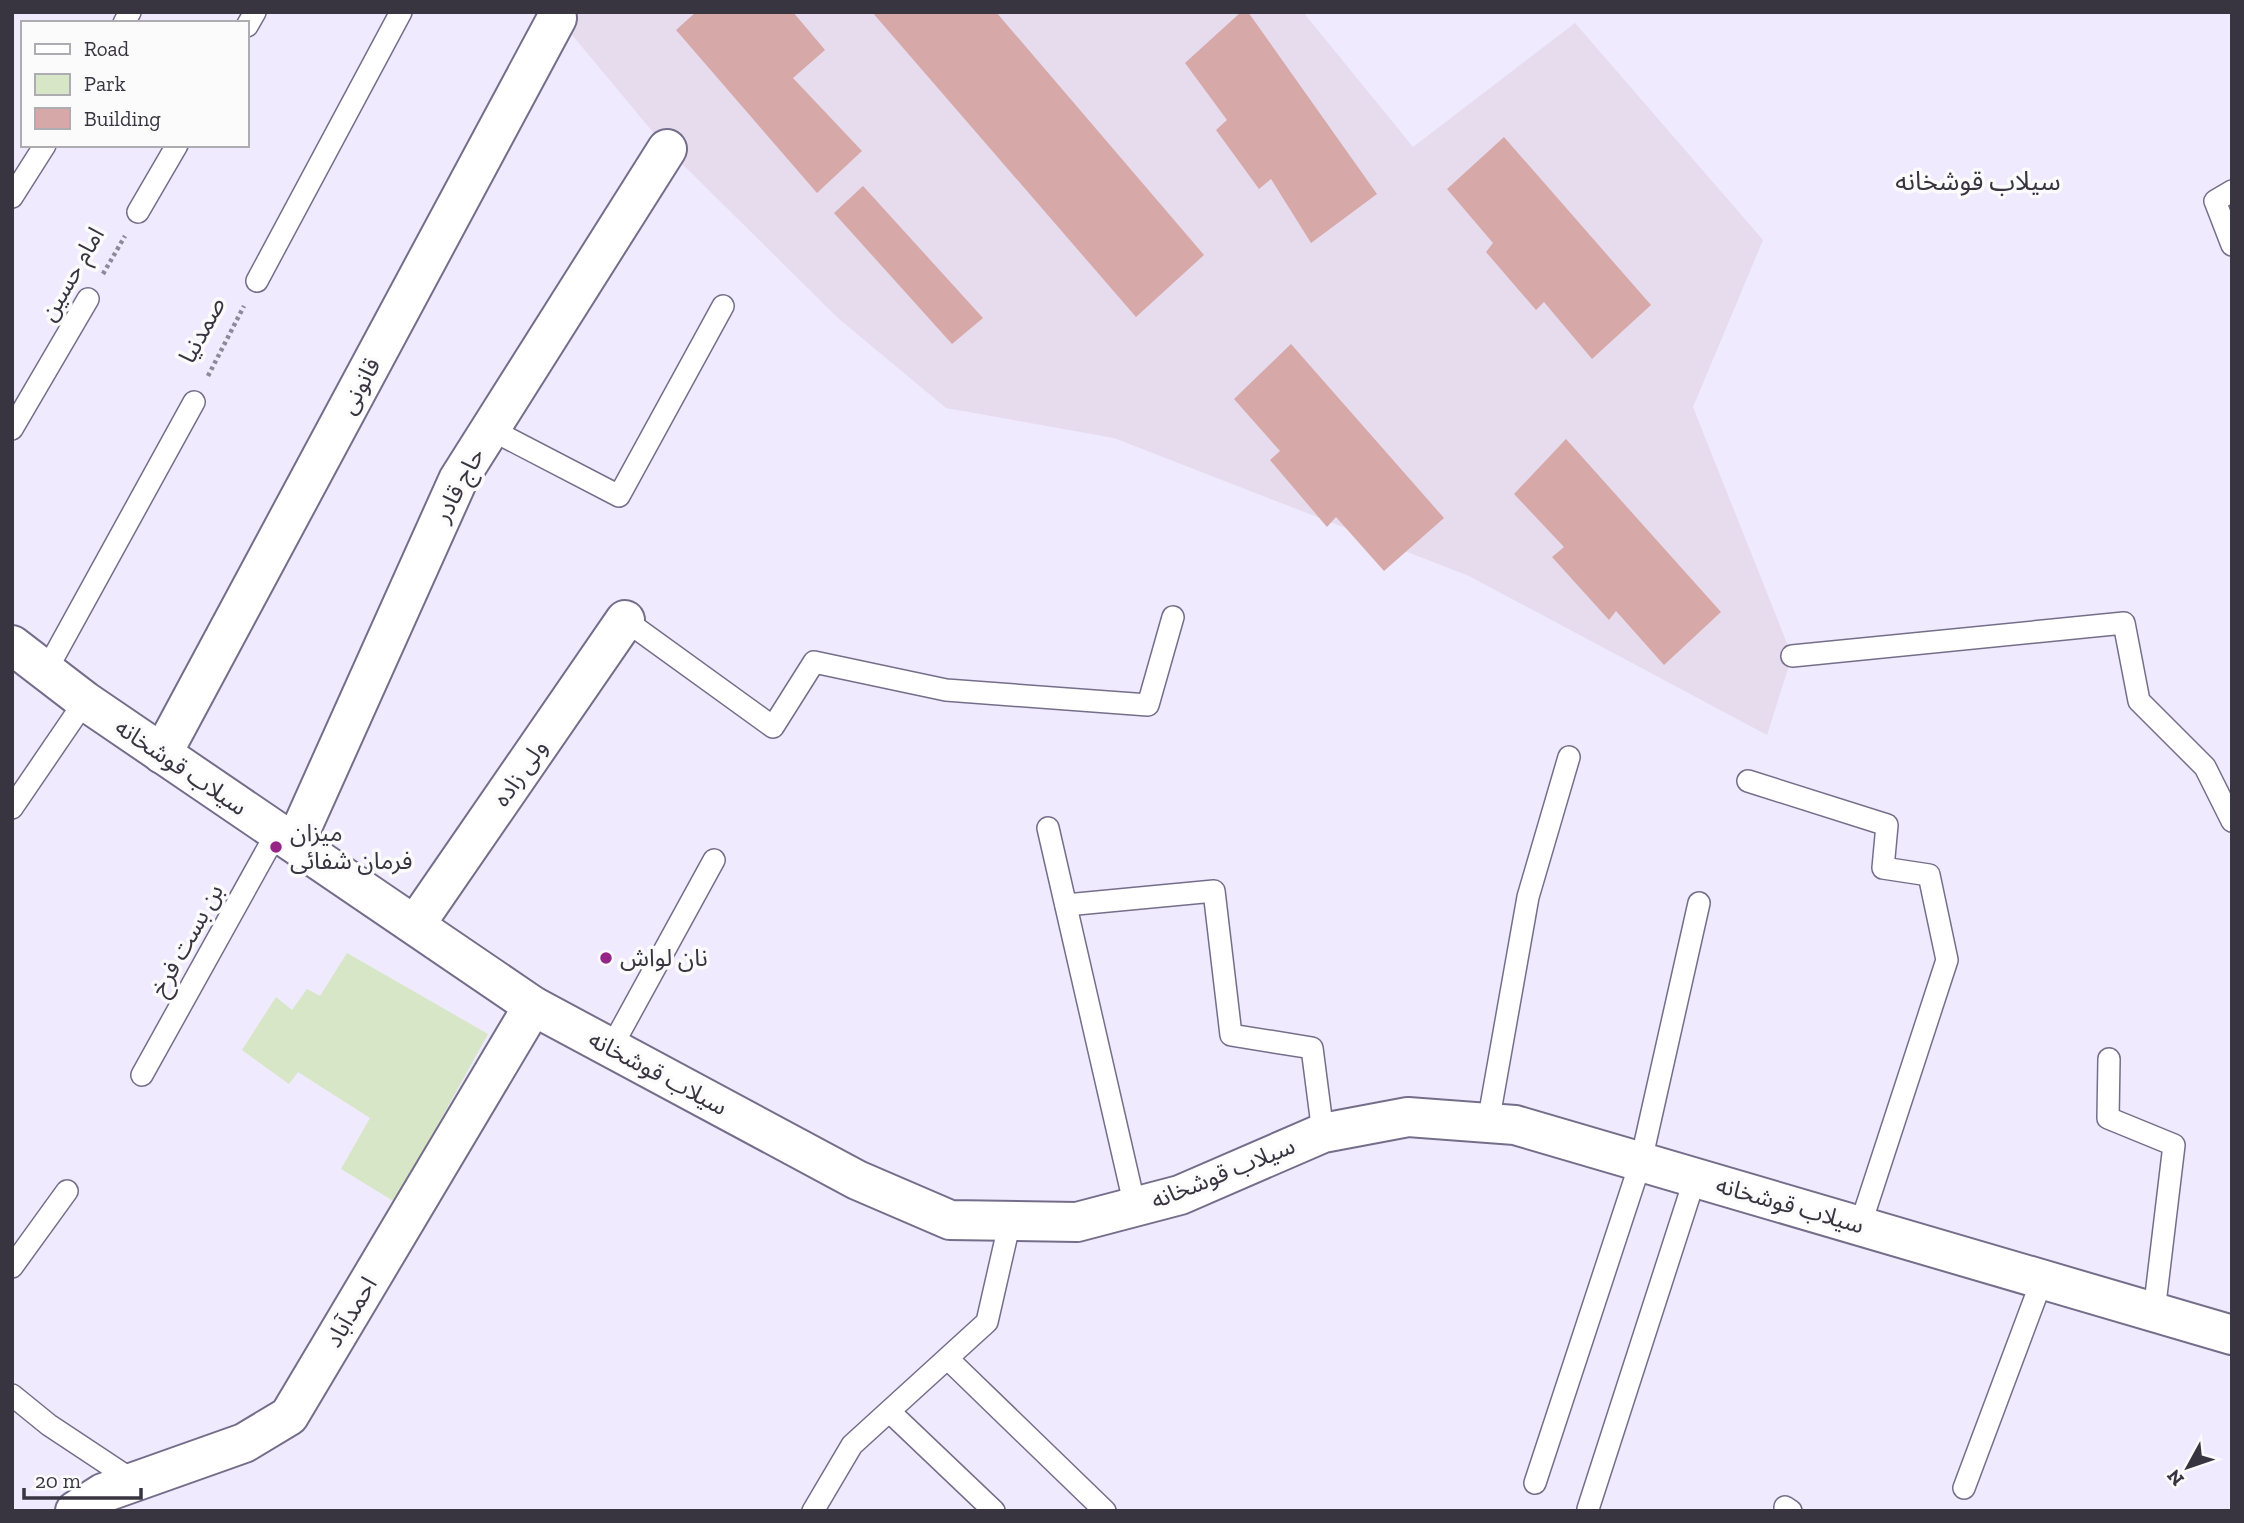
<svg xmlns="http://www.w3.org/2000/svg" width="2244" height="1523" viewBox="0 0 2244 1523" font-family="'Zilla Slab','Noto Sans Arabic',serif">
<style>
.education{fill:#e7dbee}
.green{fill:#d7e6c7}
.building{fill:#d6a9a8}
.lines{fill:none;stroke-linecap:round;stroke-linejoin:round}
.service-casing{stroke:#756e8a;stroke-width:24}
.minor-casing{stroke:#756e8a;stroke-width:42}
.tertiary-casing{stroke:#756e8a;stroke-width:42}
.path{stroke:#8d8999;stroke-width:4.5;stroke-dasharray:3.5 3.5;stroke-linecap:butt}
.service{stroke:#fff;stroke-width:21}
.minor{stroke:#fff;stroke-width:38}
.tertiary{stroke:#fff;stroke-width:38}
.poi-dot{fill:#962685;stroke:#fbfbfb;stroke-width:2.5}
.labels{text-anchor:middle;stroke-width:7;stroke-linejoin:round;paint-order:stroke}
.street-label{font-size:24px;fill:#383541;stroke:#fbfbfb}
.poi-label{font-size:24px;fill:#383541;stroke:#fbfbfb;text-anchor:start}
.neighbourhood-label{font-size:26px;fill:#383541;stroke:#fbfbfb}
</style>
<rect width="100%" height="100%" fill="#efeafd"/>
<!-- education -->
<path class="education" d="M 553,12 L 1303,12 L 1413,147 L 1575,23 L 1763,240 L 1693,407 L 1792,656 L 1767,735 L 1469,576 L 1114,438 L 946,408 L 839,319 L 667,149 Z"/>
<!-- green -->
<path class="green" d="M 347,953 L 488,1034 L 395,1202 L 341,1169 L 370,1118 L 298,1072 L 289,1084 L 242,1050 L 276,997 L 292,1010 L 307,989 L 320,996 Z"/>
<!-- building -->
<g class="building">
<path d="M 696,12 L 793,12 L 825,50 L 793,78 L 862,151 L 817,193 L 676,30 Z"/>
<path d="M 872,12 L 996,12 L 1204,255 L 1136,317 Z"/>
<path d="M 1241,12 L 1248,12 L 1377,194 L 1311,243 L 1271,179 L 1259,189 L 1216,130 L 1227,120 L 1185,63 Z"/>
<path d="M 1504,137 L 1651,305 L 1592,359 L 1544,302 L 1536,310 L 1486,252 L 1493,243 L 1447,189 Z"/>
<path d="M 863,186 L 983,318 L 952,344 L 834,213 Z"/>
<path d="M 1291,344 L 1444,518 L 1384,571 L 1336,517 L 1327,527 L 1270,460 L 1280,451 L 1234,399 Z"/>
<path d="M 1566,439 L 1721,612 L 1664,665 L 1616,611 L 1609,620 L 1552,557 L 1564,547 L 1514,494 Z"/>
</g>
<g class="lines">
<!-- service casing -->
<g class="service-casing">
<g id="service">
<path d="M 124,23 L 130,12"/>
<path d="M 247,26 L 255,12"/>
<path d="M 2232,191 L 2215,201 L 2232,245"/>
<path d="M 12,197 L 45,145"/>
<path d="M 138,212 L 177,145"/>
<path d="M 257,281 L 401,12"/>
<path d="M 12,429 L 88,299"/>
<path d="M 490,429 L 619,496 L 723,306"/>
<path d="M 625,620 L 773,727 L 814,662 L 946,690 L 1148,705 L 1173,617"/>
<path d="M 1792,656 L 2124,623 L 2139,701 L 2205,767 L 2232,821"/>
<path d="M 46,671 L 194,402"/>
<path d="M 1748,781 L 1887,825 L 1883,868 L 1929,875 L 1947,960 L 1860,1226"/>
<path d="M 12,808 L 85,701"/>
<path d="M 1048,828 L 1135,1207"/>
<path d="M 1066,905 L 1214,891 L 1231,1035 L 1312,1048 L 1323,1133"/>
<path d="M 611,1048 L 714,860"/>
<path d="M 2109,1059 L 2108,1118 L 2174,1145 L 2154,1312"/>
<path d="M 142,1075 L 277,832"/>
<path d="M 1488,1123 L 1528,897 L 1569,757"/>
<path d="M 12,1267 L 67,1191"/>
<path d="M 948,1359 L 1105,1511"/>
<path d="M 12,1395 L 49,1425 L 135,1482"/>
<path d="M 890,1412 L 994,1511"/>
<path d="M 1535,1483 L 1641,1161 L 1699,903"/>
<path d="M 1964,1488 L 2042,1280"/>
<path d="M 1785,1507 L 1791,1511"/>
<path d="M 1588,1509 L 1695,1178"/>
<path d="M 813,1511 L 852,1445 L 987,1322 L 1010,1221"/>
</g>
</g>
<!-- minor casing -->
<g class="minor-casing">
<g id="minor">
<path d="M 162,754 L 557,18"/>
<path d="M 295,843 L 458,480 L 667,149"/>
<path d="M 415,925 L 625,620"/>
</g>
</g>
<!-- tertiary casing -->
<g class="tertiary-casing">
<g id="tertiary">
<path d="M 12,645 L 85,701 L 533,1006 L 857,1180 L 950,1220 L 1077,1222 L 1180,1195 L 1323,1133 L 1408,1117 L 1515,1125 L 2232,1335"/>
<path d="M 75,1511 L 103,1493 L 244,1443 L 289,1416 L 533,1006"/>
</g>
</g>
<!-- path -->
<g class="path">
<path d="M 103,274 L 125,236"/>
<path d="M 208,376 L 244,306"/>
</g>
<!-- service -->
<use href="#service" class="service"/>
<!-- minor -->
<use href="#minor" class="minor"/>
<!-- tertiary -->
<use href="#tertiary" class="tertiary"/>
</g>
<!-- markers -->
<g class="poi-dot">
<circle cx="276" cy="847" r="7"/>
<circle cx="606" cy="958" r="7"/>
</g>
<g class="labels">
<!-- street labels -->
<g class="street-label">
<text transform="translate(72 274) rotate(-60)" y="8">امام حسین</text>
<text transform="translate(202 330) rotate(-62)" y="8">صمدنیا</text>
<text transform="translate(360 386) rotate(-62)" y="8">قانونی</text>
<text transform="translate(459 485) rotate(-62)" y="8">حاج قادر</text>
<text transform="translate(181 767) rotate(34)" y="8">سیلاب قوشخانه</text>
<text transform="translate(520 773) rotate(-55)" y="8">ولی زاده</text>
<text transform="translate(187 940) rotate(-61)" y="8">بن بست فرخ</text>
<text transform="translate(658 1073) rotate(28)" y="8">سیلاب قوشخانه</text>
<text transform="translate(1223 1173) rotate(-22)" y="8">سیلاب قوشخانه</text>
<text transform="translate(1790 1205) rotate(16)" y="8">سیلاب قوشخانه</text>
<text transform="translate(351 1312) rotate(-59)" y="8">احمدآباد</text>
</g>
<!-- poi labels -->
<g class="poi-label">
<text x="290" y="841">میزان<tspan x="290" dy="28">فرمان شفائی</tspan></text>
<text x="620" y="966">نان لواش</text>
</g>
<!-- neighbourhood labels -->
<g class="neighbourhood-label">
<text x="1978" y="190">سیلاب قوشخانه</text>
</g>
</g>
<!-- border -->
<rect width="2244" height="1523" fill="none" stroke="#383541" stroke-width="28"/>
<!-- legend -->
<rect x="21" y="21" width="228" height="126" fill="#fbfbfb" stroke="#adacb1" stroke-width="2"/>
<rect x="35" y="44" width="35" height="10" fill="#ffffff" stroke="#adacb1" stroke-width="2"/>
<text x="84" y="56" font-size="21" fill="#383541">Road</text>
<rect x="35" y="74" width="35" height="21" fill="#d7e6c7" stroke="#adacb1" stroke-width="2"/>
<text x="84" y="91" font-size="21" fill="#383541">Park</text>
<rect x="35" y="108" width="35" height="21" fill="#d6a9a8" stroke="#adacb1" stroke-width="2"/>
<text x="84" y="126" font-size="21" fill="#383541">Building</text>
<!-- north arrow -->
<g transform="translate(2188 1467) rotate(230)" stroke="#fbfbfb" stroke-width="5" paint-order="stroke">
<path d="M0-5L12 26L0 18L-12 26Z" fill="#383541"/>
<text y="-10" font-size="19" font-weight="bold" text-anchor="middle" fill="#383541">N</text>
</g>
<!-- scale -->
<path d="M24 1488v10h117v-10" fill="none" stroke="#383541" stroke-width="3.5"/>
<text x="35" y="1488" font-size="21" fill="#383541" stroke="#fbfbfb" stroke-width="5" paint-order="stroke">20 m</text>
</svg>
